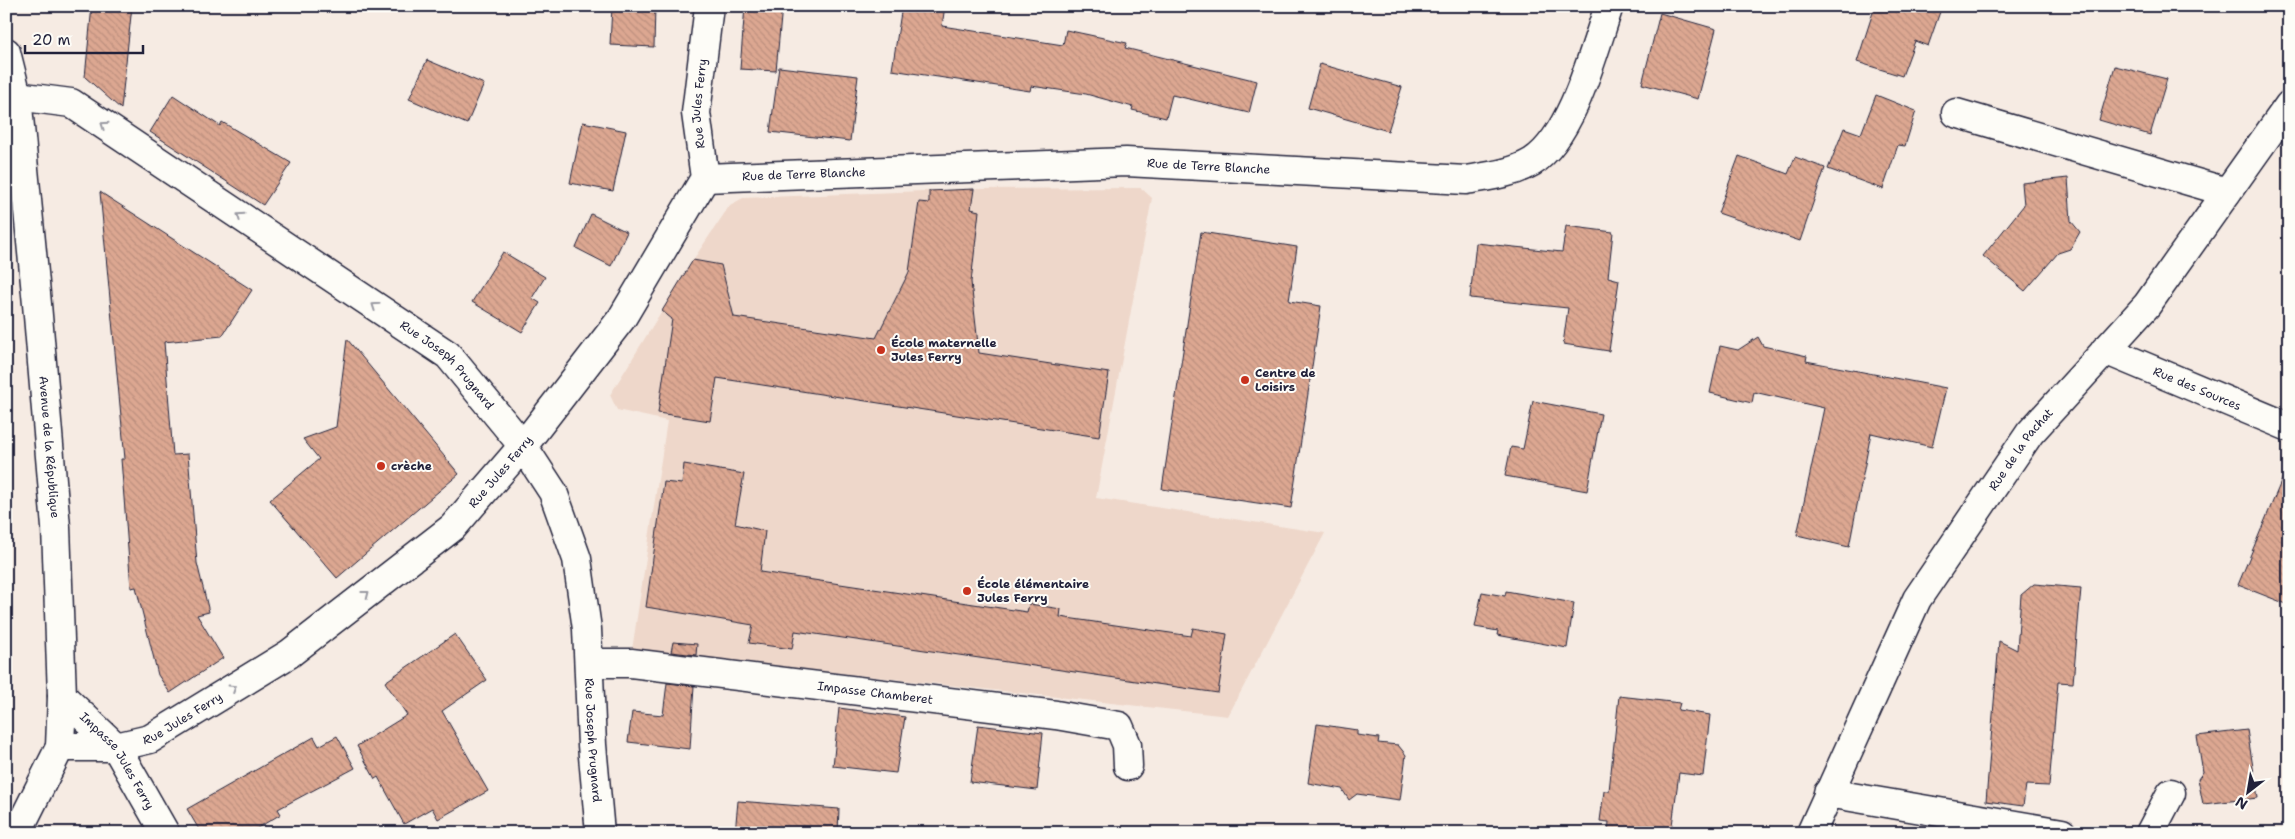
<svg xmlns="http://www.w3.org/2000/svg" width="2295" height="839" viewBox="0 0 2295 839" font-family="'Shantell Sans',sans-serif">
<style>
.built{fill:#eed7ca}
.building{fill:url(#building-back-hatch);stroke:#22223b}
.lines{fill:none;stroke-linecap:round;stroke-linejoin:round}
.minor-casing{stroke:#22223b;stroke-width:31}
.tertiary-casing{stroke:#22223b;stroke-width:31}
.minor{stroke:#fdfcf7;stroke-width:28}
.tertiary{stroke:#fdfcf7;stroke-width:28}
.oneway{stroke:#9a9aa2}
.poi-dot{fill:#c8321e;stroke:#fdfcf7;stroke-width:2}
.labels{text-anchor:middle;stroke-width:4;stroke-linejoin:round;paint-order:stroke}
.street-label{font-size:12px;fill:#22223b;stroke:#fdfcf7}
.poi-label{font-size:12px;font-weight:bold;fill:#22223b;stroke:#fdfcf7;text-anchor:start}
</style>
<defs>
<pattern id="building-back-hatch" width="6" height="6" patternUnits="userSpaceOnUse" patternTransform="scale(1.25)"><rect width="6" height="6" fill="#dca791"/><path d="M-1 5l2 2M0 0l6 6M5-1l2 2" fill="none" stroke="#bc8f7e"/></pattern>
</defs>
<rect width="100%" height="100%" fill="#f6ebe3"/>
<filter id="ink" filterUnits="userSpaceOnUse"><feTurbulence type="fractalNoise" baseFrequency=".02" numOctaves="2"/><feDisplacementMap in="SourceGraphic" scale="10" xChannelSelector="R" yChannelSelector="G"/><feConvolveMatrix kernelMatrix="1 2 1 2 8 2 1 2 1" color-interpolation-filters="sRGB"/></filter>
<g filter="url(#ink)">
<!-- built -->
<path class="built" d="M 1141,188 L 1152,198 L 1096,498 L 1325,533 L 1228,716 L 632,650 L 667,421 L 617,410 L 610,395 L 693,260 L 730,205 L 743,198 L 974,189 Z"/>
<!-- building -->
<g class="building">
<path d="M 92,6 L 132,6 L 121,109 L 85,77 Z"/>
<path d="M 612,6 L 655,6 L 654,47 L 610,45 Z"/>
<path d="M 745,6 L 782,6 L 776,71 L 740,69 Z"/>
<path d="M 902,6 L 945,6 L 942,26 L 1063,45 L 1066,30 L 1127,43 L 1125,48 L 1257,81 L 1249,113 L 1172,95 L 1166,118 L 1132,110 L 1133,107 L 1086,94 L 1031,86 L 1030,91 L 892,70 Z"/>
<path d="M 1875,6 L 1942,6 L 1928,46 L 1915,41 L 1902,76 L 1857,62 Z"/>
<path d="M 1660,13 L 1716,29 L 1698,99 L 1642,84 Z"/>
<path d="M 427,60 L 484,84 L 467,124 L 409,99 Z"/>
<path d="M 1320,64 L 1402,87 L 1388,131 L 1308,108 Z"/>
<path d="M 2115,66 L 2167,79 L 2150,135 L 2099,120 Z"/>
<path d="M 779,67 L 858,76 L 850,141 L 770,132 Z"/>
<path d="M 173,95 L 220,126 L 222,122 L 291,163 L 263,205 L 150,132 Z"/>
<path d="M 1876,95 L 1916,111 L 1905,146 L 1898,145 L 1883,189 L 1828,169 L 1844,128 L 1861,134 Z"/>
<path d="M 583,122 L 626,131 L 613,191 L 570,183 Z"/>
<path d="M 1739,156 L 1788,174 L 1795,157 L 1825,168 L 1800,241 L 1718,213 Z"/>
<path d="M 2068,178 L 2071,221 L 2080,232 L 2070,249 L 2058,253 L 2025,291 L 1983,256 L 2024,205 L 2022,183 Z"/>
<path d="M 974,189 L 971,209 L 979,211 L 971,282 L 979,353 L 1109,373 L 1099,437 L 717,378 L 710,421 L 658,413 L 672,319 L 662,311 L 693,260 L 721,265 L 734,317 L 876,338 L 909,272 L 919,202 L 929,203 L 929,191 Z"/>
<path d="M 100,192 L 252,290 L 222,336 L 164,342 L 173,455 L 188,454 L 197,563 L 209,612 L 197,615 L 223,658 L 170,693 L 158,675 L 136,587 L 131,588 L 121,459 L 125,459 Z"/>
<path d="M 591,214 L 627,232 L 611,266 L 576,248 Z"/>
<path d="M 1566,226 L 1613,232 L 1608,277 L 1619,280 L 1609,351 L 1563,344 L 1568,308 L 1470,298 L 1476,243 L 1562,252 Z"/>
<path d="M 1201,232 L 1297,247 L 1289,301 L 1321,306 L 1291,508 L 1162,489 Z"/>
<path d="M 503,252 L 545,277 L 532,298 L 540,303 L 522,332 L 472,302 Z"/>
<path d="M 1758,337 L 1763,346 L 1807,356 L 1806,361 L 1946,388 L 1932,447 L 1871,433 L 1849,547 L 1797,535 L 1824,408 L 1754,392 L 1752,403 L 1710,393 L 1720,346 L 1738,350 Z"/>
<path d="M 347,339 L 459,474 L 337,578 L 270,500 L 319,459 L 303,439 L 336,427 Z"/>
<path d="M 1533,401 L 1601,414 L 1587,491 L 1505,476 L 1511,447 L 1523,449 Z"/>
<path d="M 684,464 L 744,474 L 735,524 L 765,531 L 760,572 L 1027,612 L 1029,604 L 1061,609 L 1060,617 L 1191,636 L 1193,628 L 1227,634 L 1218,693 L 795,631 L 792,649 L 749,643 L 753,625 L 646,607 L 664,482 L 682,484 Z"/>
<path d="M 2288,465 L 2289,465 L 2289,605 L 2238,585 Z"/>
<path d="M 2034,584 L 2081,588 L 2073,683 L 2058,682 L 2049,786 L 2026,785 L 2023,806 L 1986,801 L 1999,641 L 2017,650 L 2021,595 Z"/>
<path d="M 1506,591 L 1574,603 L 1567,648 L 1497,635 L 1498,631 L 1475,627 L 1482,592 L 1505,596 Z"/>
<path d="M 455,634 L 487,680 L 442,711 L 488,791 L 438,819 L 432,808 L 404,824 L 378,777 L 375,779 L 357,746 L 407,715 L 385,682 Z"/>
<path d="M 673,642 L 697,644 L 696,655 L 671,652 Z"/>
<path d="M 667,683 L 694,686 L 690,749 L 628,742 L 632,712 L 663,715 Z"/>
<path d="M 1619,696 L 1680,703 L 1678,710 L 1710,715 L 1703,776 L 1679,773 L 1671,833 L 1608,833 L 1609,822 L 1600,821 L 1604,791 L 1609,791 Z"/>
<path d="M 839,708 L 905,717 L 896,773 L 833,766 Z"/>
<path d="M 1317,724 L 1357,730 L 1357,735 L 1379,738 L 1378,743 L 1398,745 L 1406,755 L 1400,800 L 1357,794 L 1349,800 L 1342,789 L 1308,783 Z"/>
<path d="M 978,725 L 1043,733 L 1037,790 L 970,782 Z"/>
<path d="M 2247,730 L 2258,798 L 2203,804 L 2198,779 L 2203,772 L 2197,736 Z"/>
<path d="M 337,736 L 355,768 L 278,809 L 281,814 L 249,833 L 201,833 L 187,809 L 314,737 L 319,746 Z"/>
<path d="M 738,801 L 839,809 L 838,833 L 735,833 Z"/>
</g>
<g class="lines">
<!-- minor casing -->
<g class="minor-casing">
<g id="minor">
<path id="s1" d="M 17,96 L 71,103 L 448,355 L 523,446 L 553,492 L 577,559 L 587,629 L 592,745 L 600,833"/>
<path d="M 1956,113 L 2227,192"/>
<path id="s2" d="M 705,178 L 1126,162 L 1466,180 C 1488,176 1512,174 1532,162 C 1572,137 1594,50 1609,6"/>
<path id="s3" d="M 2105,350 L 2289,427"/>
<path id="s4" d="M 589,663 L 631,663 L 1056,715 L 1119,726 L 1127,745 L 1128,766"/>
<path id="s5" d="M 62,696 L 116,747 L 165,833"/>
<path id="s6" d="M 60,747 L 116,747 L 150,739 L 289,654 L 453,527 L 523,446 L 622,318 L 705,178 L 696,113 L 709,6"/>
<path d="M 1828,793 L 2062,833"/>
<path id="s7" d="M 1811,833 L 1917,599 L 2030,433 L 2147,305 L 2289,105"/>
<path d="M 2150,833 L 2171,793"/>
</g>
</g>
<!-- tertiary casing -->
<g class="tertiary-casing">
<g id="tertiary">
<path id="s8" d="M 6,52 L 17,96 L 37,304 L 56,527 L 62,696 L 60,747 L 17,833"/>
</g>
</g>
<!-- minor -->
<use href="#minor" class="minor"/>
<!-- tertiary -->
<use href="#tertiary" class="tertiary"/>
</g>
<!-- one-way arrows -->
<defs><path id="oneway-chevron" d="M-2-3.5L2.5 0L-2 3.5" fill="none" stroke-width="1.6" stroke-linecap="round" stroke-linejoin="round" transform="scale(1.25)"/></defs>
<g class="oneway">
<use href="#oneway-chevron" transform="translate(104 125) rotate(-146)"/>
<use href="#oneway-chevron" transform="translate(240 216) rotate(-146)"/>
<use href="#oneway-chevron" transform="translate(375 306) rotate(-146)"/>
<use href="#oneway-chevron" transform="translate(366 594) rotate(-38)"/>
<use href="#oneway-chevron" transform="translate(233 688) rotate(-32)"/>
</g>
</g>
<!-- markers -->
<g class="poi-dot">
<circle cx="881" cy="350" r="5"/>
<circle cx="1245" cy="380" r="5"/>
<circle cx="381" cy="466" r="5"/>
<circle cx="967" cy="591" r="5"/>
</g>
<g class="labels">
<!-- street labels -->
<g class="street-label">
<text dy="4" stroke="none"><textPath href="#s6" startOffset="968">Rue Jules Ferry</textPath></text>
<text dy="4" stroke="none"><textPath href="#s2" startOffset="504">Rue de Terre Blanche</textPath></text>
<text dy="4" stroke="none"><textPath href="#s2" startOffset="99">Rue de Terre Blanche</textPath></text>
<text dy="4" stroke="none"><textPath href="#s1" startOffset="514">Rue Joseph Prugnard</textPath></text>
<text dy="4" stroke="none"><textPath href="#s3" startOffset="100">Rue des Sources</textPath></text>
<text dy="4" stroke="none"><textPath href="#s8" startOffset="398">Avenue de la République</textPath></text>
<text dy="4" stroke="none"><textPath href="#s7" startOffset="439">Rue de la Pachat</textPath></text>
<text dy="4" stroke="none"><textPath href="#s6" startOffset="534">Rue Jules Ferry</textPath></text>
<text dy="4" stroke="none"><textPath href="#s4" startOffset="288">Impasse Chamberet</textPath></text>
<text dy="4" stroke="none"><textPath href="#s6" startOffset="129">Rue Jules Ferry</textPath></text>
<text dy="4" stroke="none"><textPath href="#s1" startOffset="934">Rue Joseph Prugnard</textPath></text>
<text dy="4" stroke="none"><textPath href="#s5" startOffset="86">Impasse Jules Ferry</textPath></text>
</g>
<!-- poi labels -->
<g class="poi-label">
<text x="891" y="347">École maternelle<tspan x="891" dy="14">Jules Ferry</tspan></text>
<text x="1255" y="377">Centre de<tspan x="1255" dy="14">Loisirs</tspan></text>
<text x="391" y="470">crèche</text>
<text x="977" y="588">École élémentaire<tspan x="977" dy="14">Jules Ferry</tspan></text>
</g>
</g>
<!-- margin -->
<rect width="2295" height="839" fill="none" stroke="#fdfcf7" stroke-width="25"/>
<rect x="12" y="12" width="2270" height="814" fill="none" stroke="#22223b" stroke-width="2" filter="url(#ink)"/>
<!-- north arrow -->
<g transform="translate(2248 792) rotate(211)" stroke="#fdfcf7" stroke-width="4" paint-order="stroke">
<path d="M0-4L9 19L0 12L-9 19Z" fill="#22223b"/>
<text y="-8" font-size="14" font-weight="bold" text-anchor="middle" fill="#22223b">N</text>
</g>
<!-- scale -->
<path d="M25 45v8h118v-8" fill="none" stroke="#22223b" stroke-width="2.5"/>
<text x="32" y="45" font-size="15" fill="#22223b" stroke="#fdfcf7" stroke-width="4" paint-order="stroke">20 m</text>
</svg>
